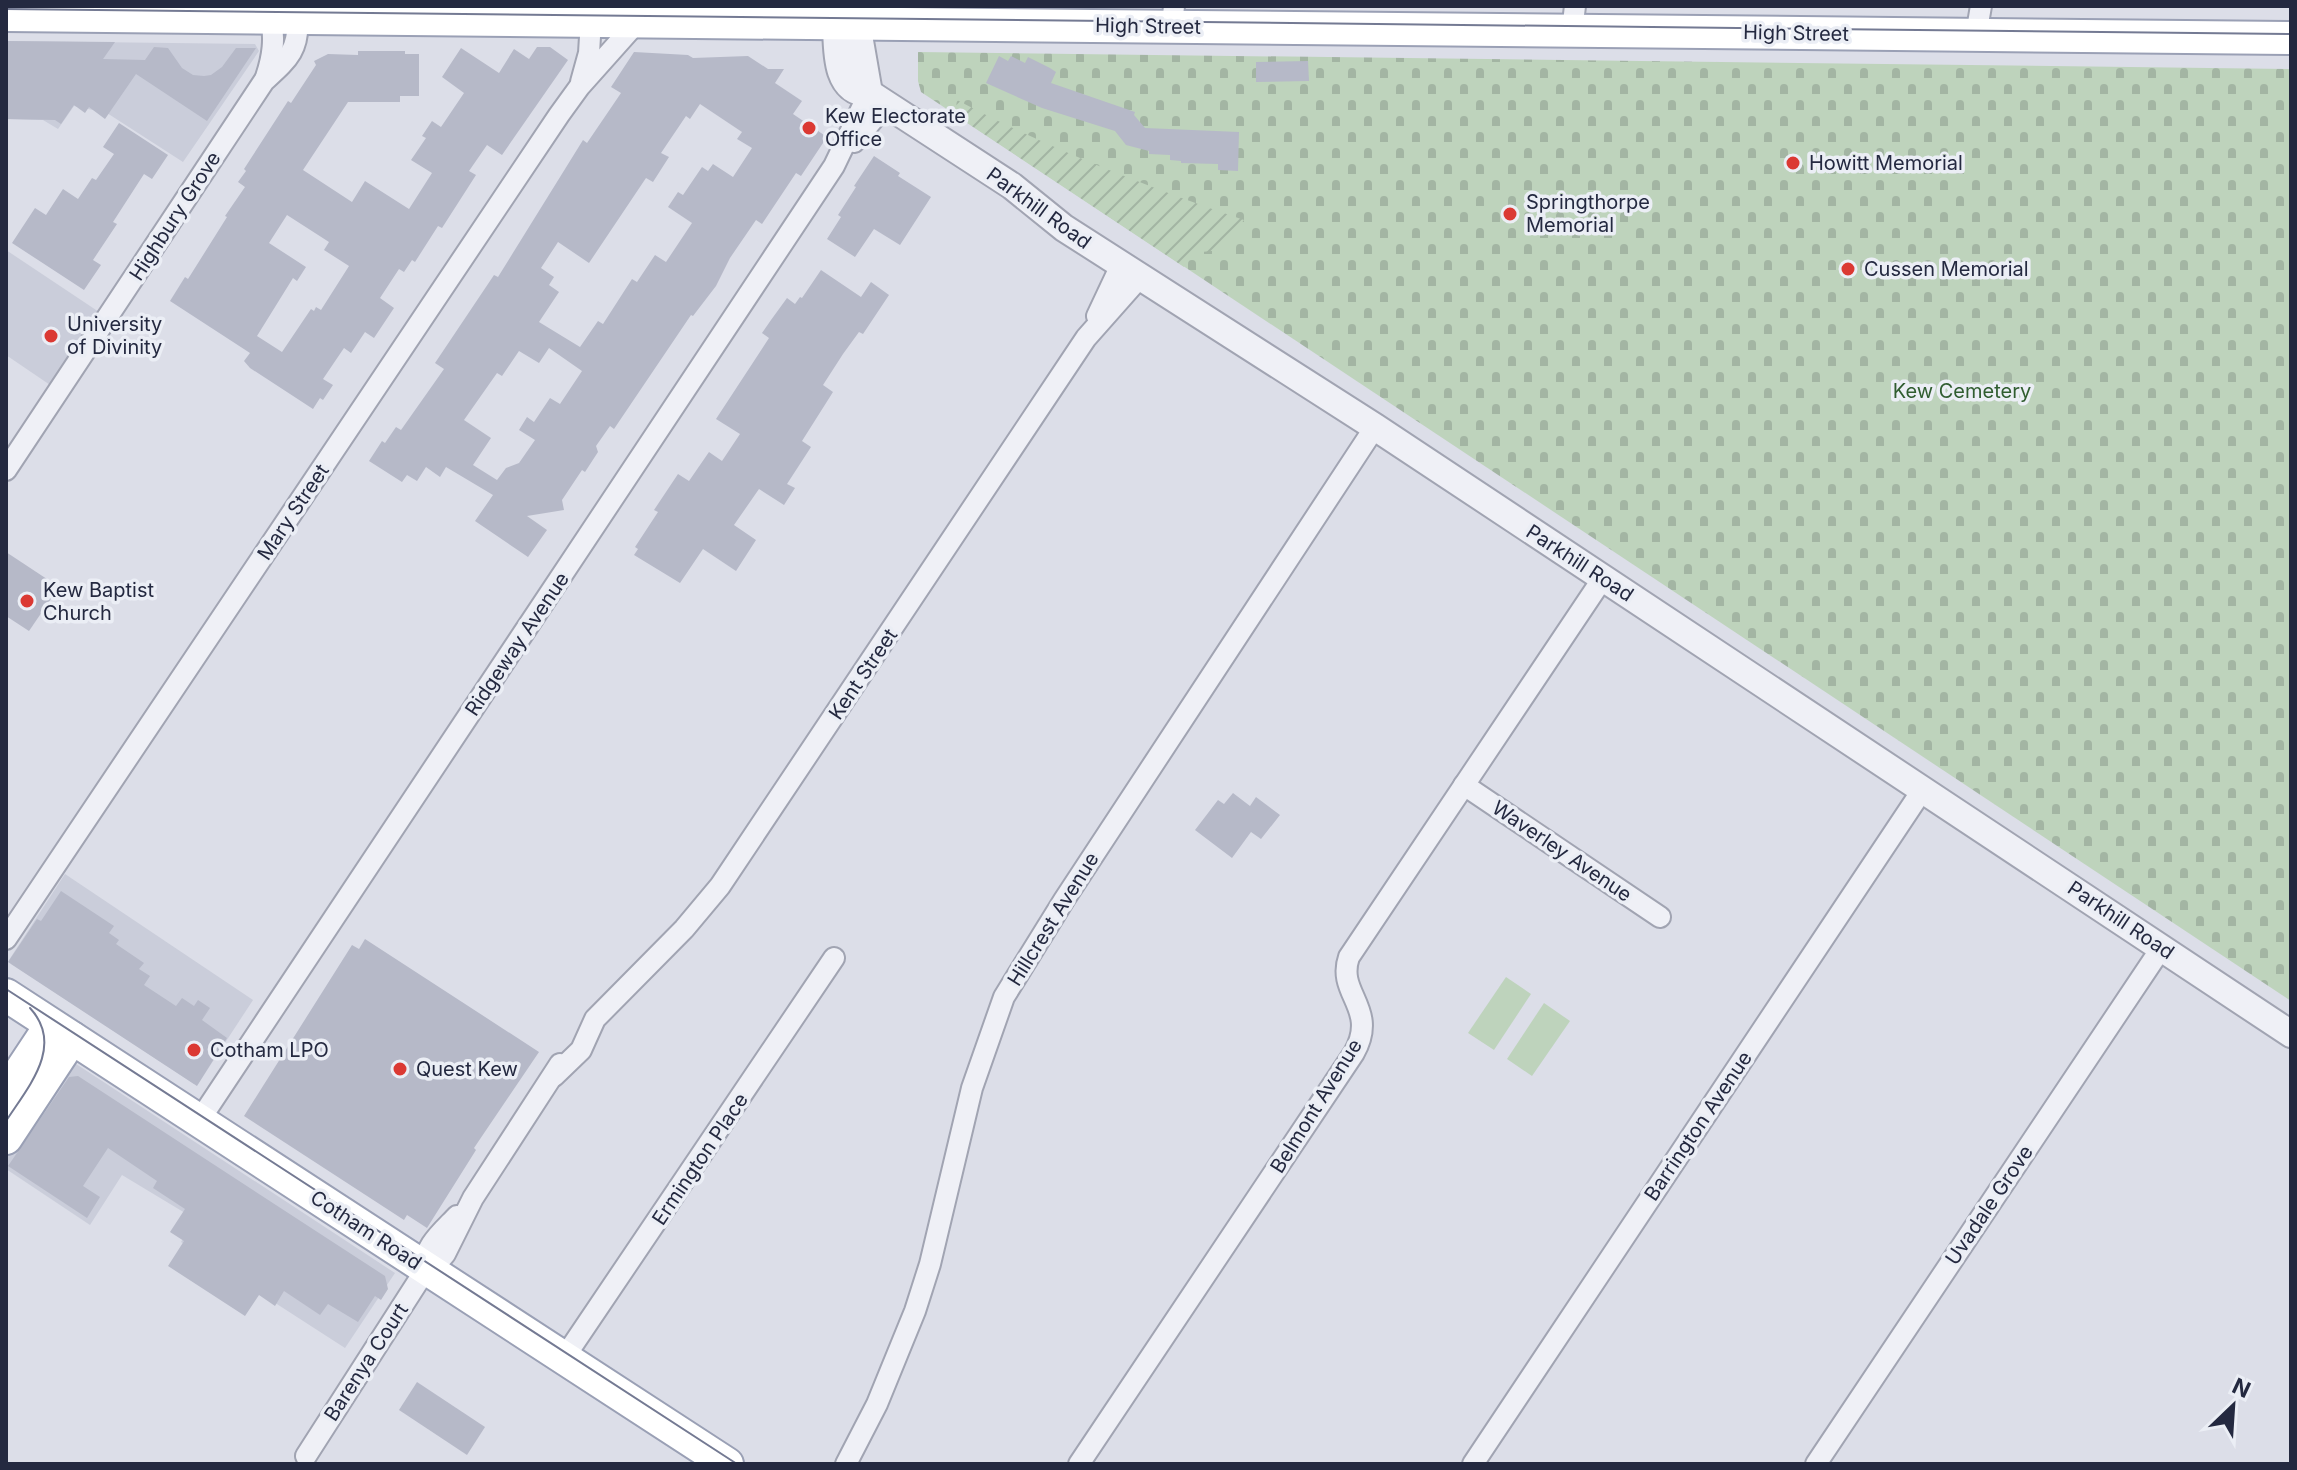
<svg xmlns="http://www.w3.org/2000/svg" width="2297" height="1470" viewBox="0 0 2297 1470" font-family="Inter,sans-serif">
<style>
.built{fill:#cacdda}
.cemetery{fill:url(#cemetery-stones)}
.garden{fill:url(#garden-furrows)}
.pitch{fill:#bed3bc}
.building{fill:#b6b9c8;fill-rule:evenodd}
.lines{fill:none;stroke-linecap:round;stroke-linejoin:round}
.minor-casing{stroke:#a1a4b2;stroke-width:24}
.tertiary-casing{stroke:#a1a4b2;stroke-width:30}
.primary-casing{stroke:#9aa0b5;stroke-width:36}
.minor{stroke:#eff0f6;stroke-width:20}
.tertiary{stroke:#eff0f6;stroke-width:26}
.primary{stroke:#fff;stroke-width:32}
.tram{stroke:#747a93;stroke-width:2}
.poi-dot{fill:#db3933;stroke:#ebeef5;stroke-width:3}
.labels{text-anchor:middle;stroke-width:7;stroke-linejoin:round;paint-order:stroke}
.street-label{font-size:20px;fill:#242940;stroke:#ebeef5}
.poi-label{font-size:20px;fill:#242940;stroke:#ebeef5;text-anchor:start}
.park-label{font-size:20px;fill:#305d30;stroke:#ebeef5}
</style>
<defs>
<pattern id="cemetery-stones" width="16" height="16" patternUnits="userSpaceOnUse" patternTransform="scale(2)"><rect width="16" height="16" fill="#bed3bc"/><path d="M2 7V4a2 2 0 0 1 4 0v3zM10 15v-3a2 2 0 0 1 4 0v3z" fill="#a3b5a3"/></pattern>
<pattern id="garden-furrows" width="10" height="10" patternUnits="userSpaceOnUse" patternTransform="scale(2)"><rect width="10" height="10" fill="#bed3bc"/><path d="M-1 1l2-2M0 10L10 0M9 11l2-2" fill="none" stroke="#a3b5a3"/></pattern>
</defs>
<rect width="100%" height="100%" fill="#dcdee8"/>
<!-- built -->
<g class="built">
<path d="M 6,41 L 255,44 L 259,51 L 183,162 L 107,113 L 74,106 L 58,129 L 43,120 L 6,119 Z"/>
<path d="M 6,250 L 108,318 L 59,391 L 6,355 Z"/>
<path d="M 65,874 L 253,1000 L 198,1084 L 194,1084 L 11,964 L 9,960 Z"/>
<path d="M 70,1060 L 395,1273 L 345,1348 L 181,1242 L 195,1219 L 122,1175 L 90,1225 L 6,1169 L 6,1157 Z"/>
</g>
<!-- cemetery -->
<path class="cemetery" d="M 918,52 L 2291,69 L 2291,1001 L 921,92 L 918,81 Z"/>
<!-- garden -->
<path class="garden" d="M 957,100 C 1052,150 1143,185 1244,220 L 1221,250 L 1192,253 L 1184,267 L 955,115 Z"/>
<!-- pitch -->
<g class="pitch">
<path d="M 1506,977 L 1531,994 L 1494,1050 L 1468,1033 Z"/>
<path d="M 1544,1003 L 1570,1021 L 1532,1076 L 1507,1059 Z"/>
</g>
<!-- building -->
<g class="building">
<path d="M 6,41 L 115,42 L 103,59 L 145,60 L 154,47 L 168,48 L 182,68 L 193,75 L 204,76 L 211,75 L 222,67 L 236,48 L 256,48 L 207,121 L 136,74 L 105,119 L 89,107 L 85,113 L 74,105 L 61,124 L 55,120 L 6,119 Z"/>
<path d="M 537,47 L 550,47 L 568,60 L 502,155 L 487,145 L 469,171 L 476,175 L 442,228 L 438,226 L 415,262 L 412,260 L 404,272 L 399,269 L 380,298 L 394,308 L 374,338 L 365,332 L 351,353 L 344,348 L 323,379 L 333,385 L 323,400 L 320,398 L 313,409 L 250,368 L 244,361 L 250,353 L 170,301 L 185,277 L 188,279 L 227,217 L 225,216 L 245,187 L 238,182 L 246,171 L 244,169 L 288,101 L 291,103 L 316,65 L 314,61 L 328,54 L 358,55 L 358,51 L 405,51 L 405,54 L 419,54 L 419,96 L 400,96 L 400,102 L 348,102 L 303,170 L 352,202 L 365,181 L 409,209 L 432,173 L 411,160 L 426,138 L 422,136 L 432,121 L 441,127 L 464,93 L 442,77 L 461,48 L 499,73 L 514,49 L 529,59 ZM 287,215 L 329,242 L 324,250 L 349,266 L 321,310 L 316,307 L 314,311 L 311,309 L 282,352 L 257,336 L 293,278 L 297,281 L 306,267 L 269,243 Z"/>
<path d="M 634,52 L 688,55 L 693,58 L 748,56 L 768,69 L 784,69 L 775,83 L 802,101 L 793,114 L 827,137 L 801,176 L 796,173 L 762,224 L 756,220 L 730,258 L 716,286 L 693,316 L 691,315 L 614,429 L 610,426 L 596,446 L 598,452 L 585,472 L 582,470 L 562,500 L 564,510 L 527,516 L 547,530 L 528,557 L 475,521 L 493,495 L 446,467 L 440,477 L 426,467 L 417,481 L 407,475 L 402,482 L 369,461 L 382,441 L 385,443 L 396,427 L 401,430 L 444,369 L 435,363 L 494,275 L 498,277 L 583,140 L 587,143 L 621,93 L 611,87 ZM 700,104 L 742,132 L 737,139 L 752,148 L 733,177 L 713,164 L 708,171 L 702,167 L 683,195 L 678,192 L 668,207 L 692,223 L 666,262 L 655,255 L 637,282 L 632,279 L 603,324 L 598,321 L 580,347 L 539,322 L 559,292 L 549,285 L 554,277 L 541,268 L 558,242 L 589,263 L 646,178 L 653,182 L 669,157 L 661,153 L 686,116 L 690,119 ZM 549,348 L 582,371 L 560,404 L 550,398 L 534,422 L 527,417 L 519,430 L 535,440 L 519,463 L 506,468 L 497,480 L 473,465 L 491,438 L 464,420 L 497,373 L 502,376 L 519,351 L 539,363 Z"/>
<path d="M 999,56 L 1008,61 L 1011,56 L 1025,63 L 1028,57 L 1050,68 L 1056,72 L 1051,83 L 1135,112 L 1134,115 L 1145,128 L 1239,132 L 1238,171 L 1218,170 L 1218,164 L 1181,163 L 1181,161 L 1170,160 L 1170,155 L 1149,154 L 1149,151 L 1126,145 L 1115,131 L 1042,108 L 986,83 Z"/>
<path d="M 1308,61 L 1309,81 L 1256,82 L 1256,62 Z"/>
<path d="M 119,123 L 168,155 L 152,179 L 144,174 L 113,222 L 117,224 L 93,260 L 101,265 L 84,290 L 12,243 L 35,208 L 46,215 L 63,189 L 78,199 L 92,178 L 96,180 L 114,154 L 103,147 Z"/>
<path d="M 874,156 L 900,173 L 898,176 L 931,197 L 900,245 L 874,229 L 855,257 L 827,239 L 841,217 L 838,215 L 856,187 L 854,186 Z"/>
<path d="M 821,270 L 861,297 L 871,282 L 889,295 L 863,334 L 859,332 L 843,354 L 823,385 L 833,392 L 802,441 L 811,447 L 787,484 L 795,488 L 784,505 L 759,489 L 734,525 L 756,540 L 736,571 L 703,549 L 680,583 L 634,555 L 638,549 L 635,547 L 658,512 L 654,510 L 678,474 L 689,481 L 709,452 L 722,461 L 740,434 L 716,419 L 769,338 L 762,333 L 771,320 L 787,298 L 795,304 L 800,297 L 802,298 Z"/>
<path d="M 6,552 L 59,587 L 29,631 L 6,616 Z"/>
<path d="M 1233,793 L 1250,806 L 1256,797 L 1280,815 L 1261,839 L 1251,832 L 1232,858 L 1195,830 L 1218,800 L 1224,804 Z"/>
<path d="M 61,891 L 114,926 L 109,933 L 119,940 L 116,944 L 144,963 L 139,969 L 150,976 L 144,985 L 176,1006 L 182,998 L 194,1006 L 198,1000 L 210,1008 L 202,1020 L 227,1038 L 197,1086 L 8,962 L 37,919 L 41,921 Z"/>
<path d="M 365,939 L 539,1052 L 474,1148 L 476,1150 L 427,1228 L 407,1215 L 404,1220 L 244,1116 L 352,945 L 359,949 Z"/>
<path d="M 78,1076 L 385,1276 L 388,1289 L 381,1300 L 375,1296 L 358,1322 L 328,1304 L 320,1315 L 284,1291 L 275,1306 L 259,1295 L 245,1316 L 168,1266 L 184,1241 L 170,1232 L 185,1209 L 153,1188 L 157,1181 L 108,1148 L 83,1186 L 100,1197 L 87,1218 L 8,1166 L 69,1077 Z"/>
<path d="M 417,1382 L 485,1427 L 467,1455 L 399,1410 Z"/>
</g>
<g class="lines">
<!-- minor casing -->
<g class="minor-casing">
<g id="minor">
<path d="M 1172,26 L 1174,6"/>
<path d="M 1572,31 L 1575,6"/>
<path d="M 1976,35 L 1981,6"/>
<path d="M 266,77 C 273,56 275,39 271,17"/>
<path d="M 581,82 L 589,53 L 591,20"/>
<path d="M 854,142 L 886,104"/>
<path d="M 1097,316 L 1121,265"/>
<path d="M 6,470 L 264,81 C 287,60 300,50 297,17"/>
<path d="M 1464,785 L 1660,917"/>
<path d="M 6,939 L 559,115 L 580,86 L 638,21"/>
<path d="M 554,1076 L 581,1050 L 595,1019 L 684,929 L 720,886 L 1086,338 L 1140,277"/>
<path d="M 199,1121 L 834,166 L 869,93"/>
<path d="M 426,1269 L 433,1268 L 445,1254 L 473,1198 L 560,1064"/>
<path d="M 426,1269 C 421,1248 444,1230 457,1216"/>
<path d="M 564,1358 L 834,958"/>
<path d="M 306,1456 L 426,1269"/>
<path d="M 846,1464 L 877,1404 L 915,1311 L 930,1264 L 972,1088 L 1004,997 L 1064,900 L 1375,427"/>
<path d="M 1079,1464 L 1354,1053 C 1379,1008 1336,994 1349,957 L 1603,578"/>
<path d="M 1473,1464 L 1923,789"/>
<path d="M 1816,1464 L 2162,947"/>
</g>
</g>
<!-- tertiary casing -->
<g class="tertiary-casing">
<g id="tertiary">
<path d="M 836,23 C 837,48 834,93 869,93 L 1012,186 L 1064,228 L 1375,427 L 2291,1034"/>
<path d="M 860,23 L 860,41 L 869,93"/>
</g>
</g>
<!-- primary casing -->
<g class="primary-casing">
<g id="primary">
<path d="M 6,15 L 2291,38"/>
<path d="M 6,995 L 727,1464"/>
<path d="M 6,1093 L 51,1025"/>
<path d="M 6,1138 L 72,1038"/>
</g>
</g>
<!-- minor -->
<use href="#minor" class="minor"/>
<!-- tertiary -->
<use href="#tertiary" class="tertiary"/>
<!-- primary -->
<use href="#primary" class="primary"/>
<!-- tram -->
<g class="tram">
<path d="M 6,9 L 2291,34"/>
<path d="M 6,989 L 737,1464"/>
<path d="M 6,1121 C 28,1087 65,1046 30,1008"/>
</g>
</g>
<!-- markers -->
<g class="poi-dot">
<circle cx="809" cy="128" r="8"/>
<circle cx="1793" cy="163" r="8"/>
<circle cx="1510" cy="214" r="8"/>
<circle cx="1848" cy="269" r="8"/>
<circle cx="51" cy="336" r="8"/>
<circle cx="27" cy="601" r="8"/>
<circle cx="194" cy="1050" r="8"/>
<circle cx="400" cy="1069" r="8"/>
</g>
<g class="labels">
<!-- street labels -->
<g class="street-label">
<text transform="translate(1148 26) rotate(1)" y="7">High Street</text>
<text transform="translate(1796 33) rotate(1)" y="7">High Street</text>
<text transform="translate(1039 208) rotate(36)" y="7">Parkhill Road</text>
<text transform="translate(175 216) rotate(-57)" y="7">Highbury Grove</text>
<text transform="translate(293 512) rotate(-56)" y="7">Mary Street</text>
<text transform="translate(1580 563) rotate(33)" y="7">Parkhill Road</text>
<text transform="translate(517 644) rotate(-56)" y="7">Ridgeway Avenue</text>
<text transform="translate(863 674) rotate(-56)" y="7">Kent Street</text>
<text transform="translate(1562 851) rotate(34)" y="7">Waverley Avenue</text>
<text transform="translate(1053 919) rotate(-58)" y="7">Hillcrest Avenue</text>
<text transform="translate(2121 920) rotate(34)" y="7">Parkhill Road</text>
<text transform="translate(1316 1106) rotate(-58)" y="7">Belmont Avenue</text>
<text transform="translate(1698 1126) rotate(-56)" y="7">Barrington Avenue</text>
<text transform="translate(700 1159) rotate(-56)" y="7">Ermington Place</text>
<text transform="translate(1989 1205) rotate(-56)" y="7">Uvadale Grove</text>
<text transform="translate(366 1230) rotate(33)" y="7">Cotham Road</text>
<text transform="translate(366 1362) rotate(-57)" y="7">Barenya Court</text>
</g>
<!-- poi labels -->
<g class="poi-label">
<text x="825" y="123">Kew Electorate<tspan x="825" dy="23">Office</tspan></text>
<text x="1809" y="170">Howitt Memorial</text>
<text x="1526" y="209">Springthorpe<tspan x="1526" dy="23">Memorial</tspan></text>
<text x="1864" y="276">Cussen Memorial</text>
<text x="67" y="331">University<tspan x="67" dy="23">of Divinity</tspan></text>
<text x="43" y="597">Kew Baptist<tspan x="43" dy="23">Church</tspan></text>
<text x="210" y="1057">Cotham LPO</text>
<text x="416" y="1076">Quest Kew</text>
</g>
<!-- park labels -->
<g class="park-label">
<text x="1962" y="398">Kew Cemetery</text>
</g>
</g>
<!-- border -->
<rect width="2297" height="1470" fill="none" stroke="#242940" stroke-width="16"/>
<!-- north arrow -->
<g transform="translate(2233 1406) rotate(25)" stroke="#ebeef5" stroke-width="6" paint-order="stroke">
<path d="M0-6L14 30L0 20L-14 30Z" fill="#242940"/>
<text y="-12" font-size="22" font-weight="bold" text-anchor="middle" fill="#242940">N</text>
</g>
</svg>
